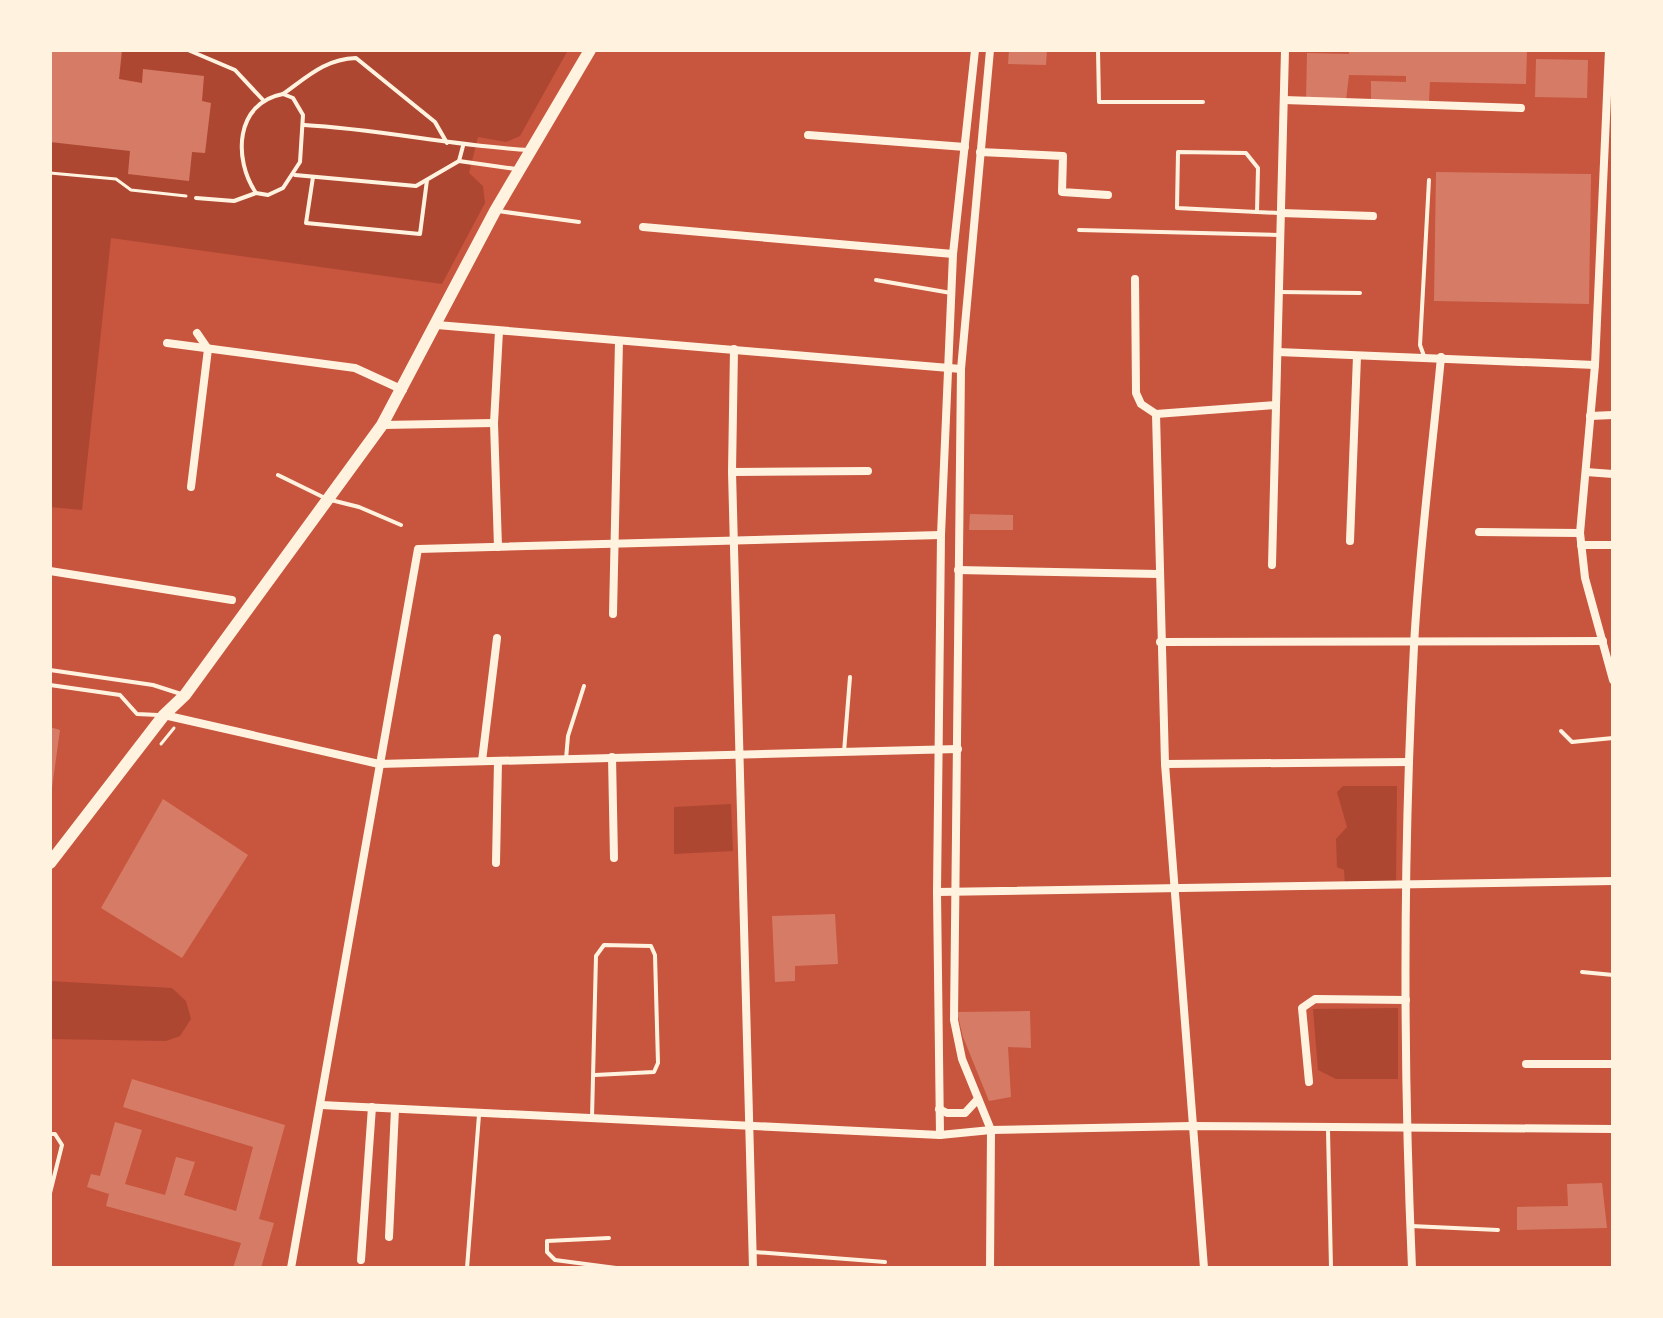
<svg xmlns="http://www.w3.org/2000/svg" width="1663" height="1318" viewBox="0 0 1663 1318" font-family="'Archivo Narrow',sans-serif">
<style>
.green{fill:#ae4732}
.building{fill:#d67c66}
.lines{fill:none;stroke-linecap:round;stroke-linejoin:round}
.path{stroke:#fff3e0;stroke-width:3}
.service{stroke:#fff3e0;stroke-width:4}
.minor{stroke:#fff3e0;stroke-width:8}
.secondary{stroke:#fff3e0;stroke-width:12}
</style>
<rect width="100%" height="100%" fill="#c8553d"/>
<!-- green -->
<g class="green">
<path d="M 50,50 L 568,50 L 520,136 L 506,142 L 478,137 L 469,173 L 483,186 L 485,203 L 442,284 L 111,238 L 82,510 L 50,507 Z"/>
<path d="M 1343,786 L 1397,786 L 1396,882 L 1345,885 L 1344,870 L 1337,867 L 1336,839 L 1347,827 L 1337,792 Z"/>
<path d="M 731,804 L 733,851 L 674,854 L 674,807 Z"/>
<path d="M 50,981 L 172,988 L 186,1001 L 191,1019 L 180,1036 L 166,1041 L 50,1039 Z"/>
<path d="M 1398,1008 L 1398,1079 L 1336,1079 L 1318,1070 L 1313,1009 Z"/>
</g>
<!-- building -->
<g class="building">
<path d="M 50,50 L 122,50 L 119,79 L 142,83 L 143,69 L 204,76 L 202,101 L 211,103 L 205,153 L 192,152 L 189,181 L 128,174 L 130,151 L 50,142 Z"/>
<path d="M 1009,50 L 1047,50 L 1046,65 L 1008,64 Z"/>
<path d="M 1349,50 L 1527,50 L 1526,84 L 1430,82 L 1429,101 L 1371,99 L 1371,81 L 1406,82 L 1406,76 L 1349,75 L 1346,100 L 1306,99 L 1307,53 L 1349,54 Z"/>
<path d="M 1536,59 L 1588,60 L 1587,98 L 1535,97 Z"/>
<path d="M 1436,172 L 1591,174 L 1589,304 L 1434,301 Z"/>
<path d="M 970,514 L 1013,515 L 1013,530 L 969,530 Z"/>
<path d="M 50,727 L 60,730 L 52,788 L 50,787 Z"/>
<path d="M 163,799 L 248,855 L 182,958 L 101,908 Z"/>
<path d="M 835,914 L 838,964 L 795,966 L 795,981 L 775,982 L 772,916 Z"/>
<path d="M 1030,1011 L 1031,1048 L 1008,1047 L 1011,1097 L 989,1101 L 963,1037 L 957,1012 Z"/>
<path d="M 132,1079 L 285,1125 L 259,1219 L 274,1223 L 261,1268 L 233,1268 L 241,1243 L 106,1206 L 109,1194 L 87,1187 L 91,1174 L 100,1176 L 115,1122 L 142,1130 L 125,1184 L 165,1195 L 176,1157 L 195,1162 L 184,1195 L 236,1211 L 253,1147 L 123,1107 Z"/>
<path d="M 1602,1183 L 1607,1228 L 1517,1230 L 1517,1207 L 1568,1206 L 1567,1184 Z"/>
</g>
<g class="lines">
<!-- path -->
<g class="path">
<path d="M 50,173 L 116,179 L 131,190 L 186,196"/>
<path d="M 161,744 L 174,728"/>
</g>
<!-- service -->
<g class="service">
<path d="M 188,50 L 235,70 L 264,101"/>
<path d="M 1098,50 L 1099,102 L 1203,102"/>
<path d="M 283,94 L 293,98 L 303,115 L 300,162 L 283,188 L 268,195 L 256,193 C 233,159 235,103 283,94 Z"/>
<path d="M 283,94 C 307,77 325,59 356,58 L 435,122 L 447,143"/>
<path d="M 304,125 C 380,129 453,146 529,150"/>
<path d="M 459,161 L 463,146"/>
<path d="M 295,175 L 416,186 L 459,161 L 516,169"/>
<path d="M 313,177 L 306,223 L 420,234 L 427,180"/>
<path d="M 196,198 L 234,201 L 256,193"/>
<path d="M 498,211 L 579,222"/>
<path d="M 1257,212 L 1258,168 L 1246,153 L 1178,152 L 1177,208 L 1279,213"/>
<path d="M 1079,230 L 1280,235"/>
<path d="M 876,280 L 951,293"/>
<path d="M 1279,292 L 1360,293"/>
<path d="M 1424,356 L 1420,345 L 1429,180"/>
<path d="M 278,475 L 327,499 L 359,507 L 401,525"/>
<path d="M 50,670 L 153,685 L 181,694"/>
<path d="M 50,685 L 120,695 L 137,714 L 158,715"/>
<path d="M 1561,731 L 1572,742 L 1613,738"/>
<path d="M 844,752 L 850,677"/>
<path d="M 566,759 L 568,736 L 584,686"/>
<path d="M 1582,972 L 1613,975"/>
<path d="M 592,1118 L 596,956 L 604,945 L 651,946 L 655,955 L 658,1063 L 654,1072 L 595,1075"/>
<path d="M 1328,1130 L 1331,1268"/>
<path d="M 50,1134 L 55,1134 L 62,1145 L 50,1193"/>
<path d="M 1411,1226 L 1498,1230"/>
<path d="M 609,1238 L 547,1241 L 547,1252 L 555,1260 L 616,1268"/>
<path d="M 754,1252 L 885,1262"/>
<path d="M 467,1268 L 479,1115"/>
</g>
<!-- minor -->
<g class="minor">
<path d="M 1609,50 L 1595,365 L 1580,533 L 1585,578 L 1613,680"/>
<path d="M 1284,100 L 1521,108"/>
<path d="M 808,135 L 965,147"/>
<path d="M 980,152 L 1063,156 L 1062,192 L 1108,195"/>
<path d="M 1281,213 L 1373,216"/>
<path d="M 643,227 L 953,254"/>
<path d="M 1135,279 L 1136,393 L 1141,404 L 1156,414"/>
<path d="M 437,325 L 961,369"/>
<path d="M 167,343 L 355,368 L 403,390"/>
<path d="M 734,349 L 732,472 L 753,1268"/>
<path d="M 1278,352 L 1595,365"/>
<path d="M 1156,414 L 1165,764 L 1204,1268"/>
<path d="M 1156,414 L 1276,405"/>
<path d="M 1590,416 L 1613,415"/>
<path d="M 382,425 L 494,423"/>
<path d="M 732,472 L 868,471"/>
<path d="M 1586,472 L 1613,474"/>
<path d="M 191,487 L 208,349 L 197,333"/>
<path d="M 1479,532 L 1580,533"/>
<path d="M 1350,541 L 1357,356"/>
<path d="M 1581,545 L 1613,545"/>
<path d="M 498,547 L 494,423 L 499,331"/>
<path d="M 1272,565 L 1285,50"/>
<path d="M 958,570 L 1158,574"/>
<path d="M 50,571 L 232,600"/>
<path d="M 613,614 L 619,341"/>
<path d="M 1160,642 L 1603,641"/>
<path d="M 164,715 L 379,764 L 958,749"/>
<path d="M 612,757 L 614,858"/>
<path d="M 482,761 L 497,638"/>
<path d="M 1165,764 L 1409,762"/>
<path d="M 496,863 L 498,761"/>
<path d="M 937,892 L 1613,881"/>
<path d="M 1526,1064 L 1613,1064"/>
<path d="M 1309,1082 L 1302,1008 L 1315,999 L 1406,1000"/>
<path d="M 321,1105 L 940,1135 L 991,1130 L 1191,1126 L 1613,1129"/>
<path d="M 939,1109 L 947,1113 L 965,1113 L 978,1099"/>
<path d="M 940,1135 L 937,892 L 941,535 L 953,254 L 975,50"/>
<path d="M 389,1237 L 395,1109"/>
<path d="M 361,1260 L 372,1107"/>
<path d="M 291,1268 L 418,549 L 941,535"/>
<path d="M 990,1268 L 991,1130 L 962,1059 L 954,1020 L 961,369 L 990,50"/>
<path d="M 1412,1268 C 1403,1061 1403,853 1414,646 C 1419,550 1432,453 1441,357"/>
</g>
<!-- secondary -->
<path class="secondary" d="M 50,863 L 164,715 L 185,695 L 382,425 L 495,211 L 590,50"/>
</g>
<!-- border -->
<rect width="1663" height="1318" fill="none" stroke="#fff3e0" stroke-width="104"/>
</svg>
